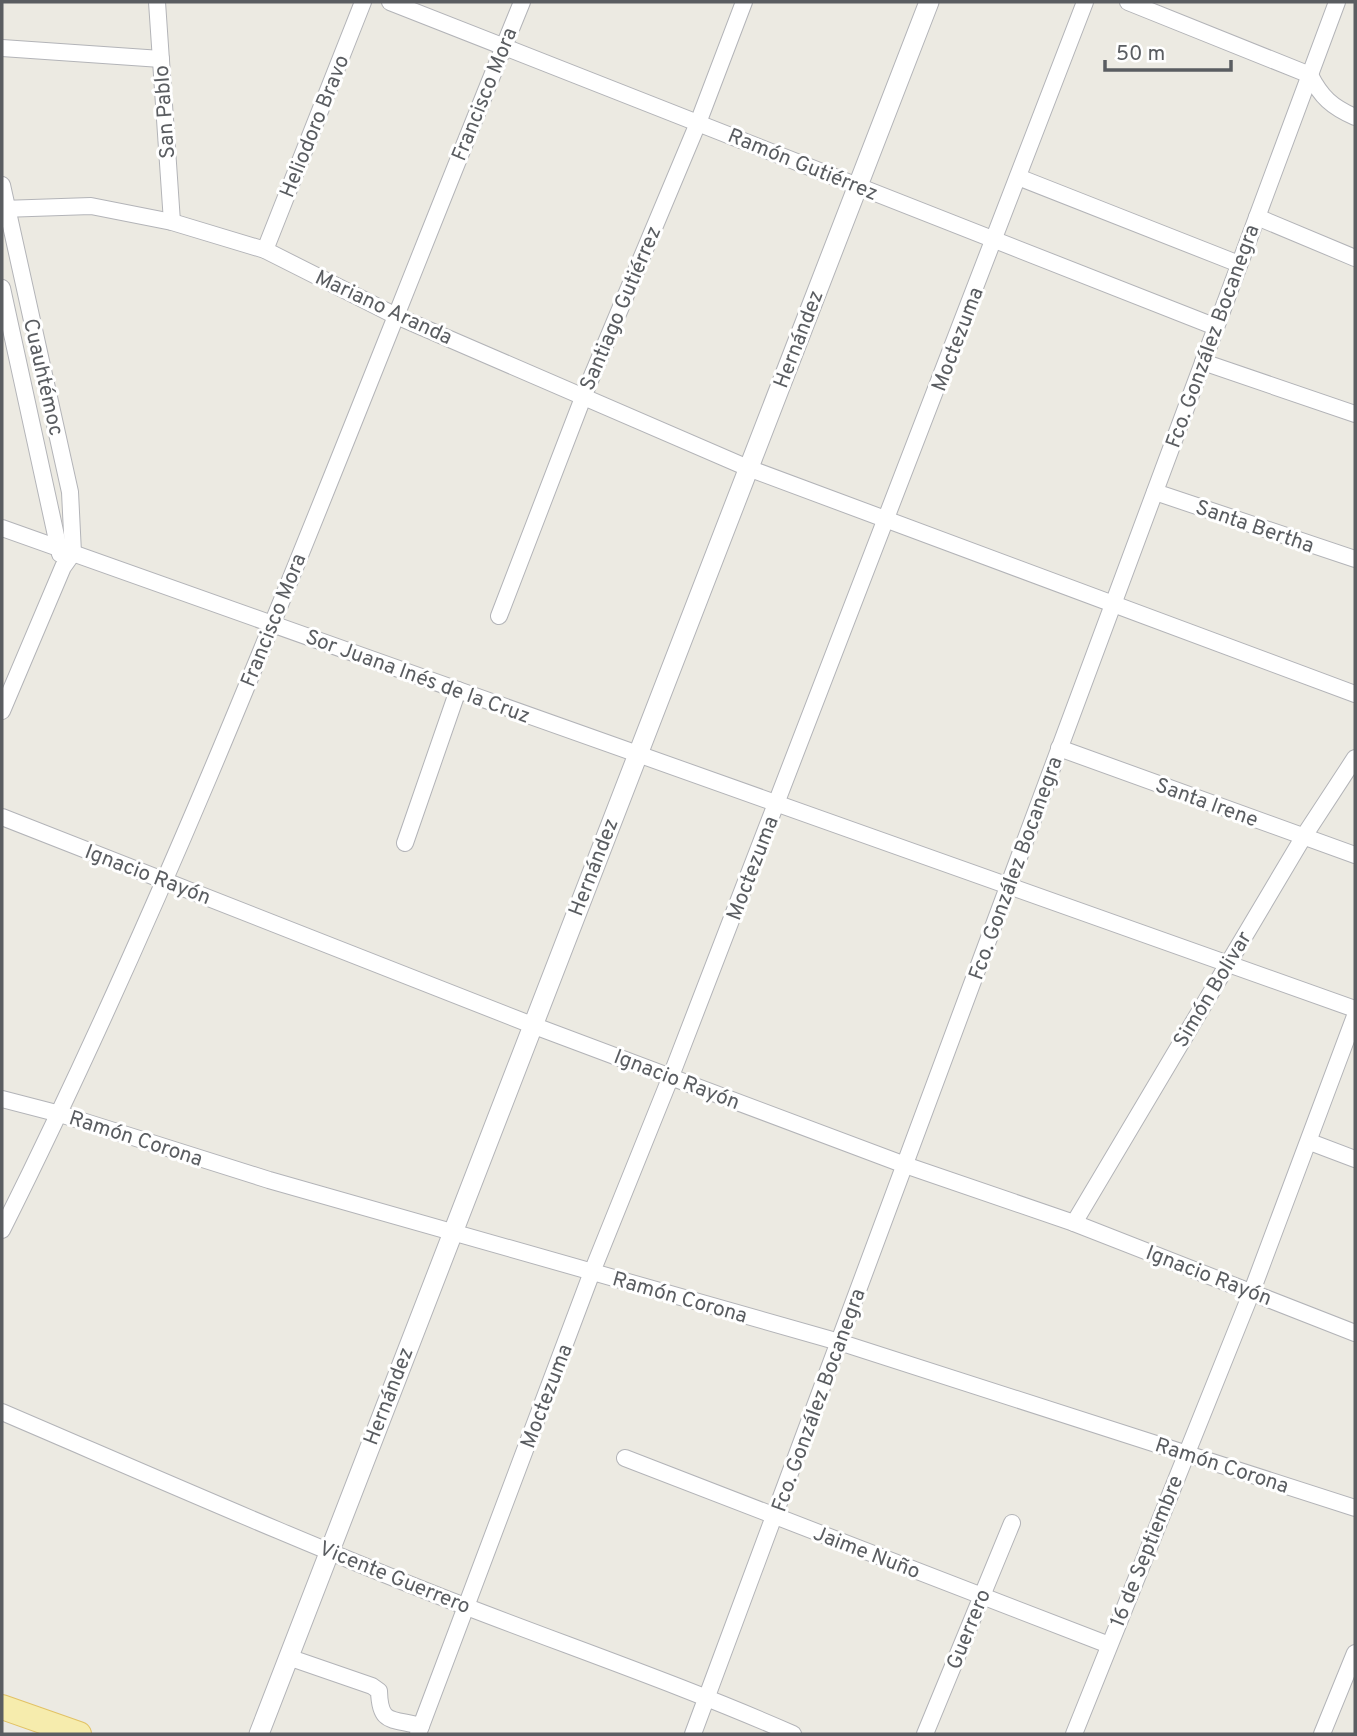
<svg xmlns="http://www.w3.org/2000/svg" width="1357" height="1736" viewBox="0 0 1357 1736" font-family="Overpass,sans-serif">
<style>
.lines{fill:none;stroke-linecap:round;stroke-linejoin:round}
.minor-casing{stroke:#b3b4b8;stroke-width:18}
.tertiary-casing{stroke:#b3b4b8;stroke-width:21}
.primary-casing{stroke:#e2c265;stroke-width:26}
.minor{stroke:#fff;stroke-width:16}
.tertiary{stroke:#fff;stroke-width:19}
.primary{stroke:#f6ecad;stroke-width:24}
.labels{text-anchor:middle;stroke-width:6;stroke-linejoin:round;paint-order:stroke}
.street-label{font-size:21px;fill:#5a5d61;stroke:#fff}
</style>
<rect width="100%" height="100%" fill="#eceae2"/>
<g class="lines">
<!-- minor casing -->
<g class="minor-casing">
<g id="minor">
<path d="M 157,2 L 172,222"/>
<path d="M 390,2 L 1216,327"/>
<path d="M 1128,2 L 1310,75"/>
<path d="M 2,48 L 161,59"/>
<path d="M 1310,75 C 1321,97 1332,107 1355,117"/>
<path d="M 1018,177 L 1239,264"/>
<path d="M 2,185 L 70,492 L 73,553 L 63,567 L 2,711"/>
<path d="M 2,209 L 91,206 L 172,222 L 265,250 L 394,315 L 748,468 L 1355,694"/>
<path d="M 1257,217 L 1355,258"/>
<path d="M 265,250 L 363,2"/>
<path d="M 2,288 L 60,554"/>
<path d="M 1203,362 L 1355,414"/>
<path d="M 1155,492 L 1355,559"/>
<path d="M 2,528 L 1355,1009"/>
<path d="M 499,616 L 584,395 L 698,123 L 744,2"/>
<path d="M 1059,748 L 1355,855"/>
<path d="M 2,817 L 532,1025 L 905,1165 L 1074,1223 L 1355,1333"/>
<path d="M 405,843 L 458,690"/>
<path d="M 2,1099 L 60,1114 L 269,1180 L 839,1342 L 1355,1508"/>
<path d="M 1310,1142 L 1355,1159"/>
<path d="M 1074,1223 L 1304,836 L 1355,758"/>
<path d="M 2,1230 C 201,832 354,413 522,2"/>
<path d="M 2,1412 C 156,1478 310,1546 467,1607 C 576,1649 686,1687 793,1734"/>
<path d="M 625,1458 L 1109,1645"/>
<path d="M 288,1657 L 372,1686 L 379,1691 C 380,1725 391,1718 421,1726"/>
<path d="M 418,1734 L 592,1272 L 671,1076 L 1085,2"/>
<path d="M 693,1734 L 1337,2"/>
<path d="M 925,1734 L 1012,1523"/>
<path d="M 1074,1734 L 1252,1291 L 1355,1016"/>
<path d="M 1322,1734 L 1355,1653"/>
</g>
</g>
<!-- tertiary casing -->
<g class="tertiary-casing">
<path id="tertiary" d="M 259,1734 L 929,2"/>
</g>
<!-- primary casing -->
<g class="primary-casing">
<path id="primary" d="M 2,1707 L 79,1734"/>
</g>
<!-- minor -->
<use href="#minor" class="minor"/>
<!-- tertiary -->
<use href="#tertiary" class="tertiary"/>
<!-- primary -->
<use href="#primary" class="primary"/>
</g>
<g class="labels">
<!-- street labels -->
<g class="street-label">
<text transform="translate(484 94) rotate(-68)" y="7">Francisco Mora</text>
<text transform="translate(164 112) rotate(-94)" y="7">San Pablo</text>
<text transform="translate(314 126) rotate(-68)" y="7">Heliodoro Bravo</text>
<text transform="translate(803 164) rotate(22)" y="7">Ramón Gutiérrez</text>
<text transform="translate(384 307) rotate(25)" y="7">Mariano Aranda</text>
<text transform="translate(620 308) rotate(-67)" y="7">Santiago Gutiérrez</text>
<text transform="translate(1212 336) rotate(-70)" y="7">Fco. González Bocanegra</text>
<text transform="translate(798 339) rotate(-69)" y="7">Hernández</text>
<text transform="translate(957 339) rotate(-69)" y="7">Moctezuma</text>
<text transform="translate(44 377) rotate(77)" y="7">Cuauhtémoc</text>
<text transform="translate(1255 526) rotate(19)" y="7">Santa Bertha</text>
<text transform="translate(273 620) rotate(-68)" y="7">Francisco Mora</text>
<text transform="translate(418 676) rotate(20)" y="7">Sor Juana Inés de la Cruz</text>
<text transform="translate(1207 802) rotate(20)" y="7">Santa Irene</text>
<text transform="translate(593 867) rotate(-69)" y="7">Hernández</text>
<text transform="translate(752 868) rotate(-69)" y="7">Moctezuma</text>
<text transform="translate(1015 868) rotate(-70)" y="7">Fco. González Bocanegra</text>
<text transform="translate(148 874) rotate(21)" y="7">Ignacio Rayón</text>
<text transform="translate(1212 989) rotate(-59)" y="7">Simón Bolivar</text>
<text transform="translate(677 1079) rotate(21)" y="7">Ignacio Rayón</text>
<text transform="translate(136 1138) rotate(18)" y="7">Ramón Corona</text>
<text transform="translate(1209 1275) rotate(21)" y="7">Ignacio Rayón</text>
<text transform="translate(680 1297) rotate(16)" y="7">Ramón Corona</text>
<text transform="translate(388 1396) rotate(-69)" y="7">Hernández</text>
<text transform="translate(546 1396) rotate(-69)" y="7">Moctezuma</text>
<text transform="translate(818 1400) rotate(-70)" y="7">Fco. González Bocanegra</text>
<text transform="translate(1222 1465) rotate(18)" y="7">Ramón Corona</text>
<text transform="translate(1146 1551) rotate(-68)" y="7">16 de Septiembre</text>
<text transform="translate(867 1552) rotate(21)" y="7">Jaime Nuño</text>
<text transform="translate(395 1577) rotate(22)" y="7">Vicente Guerrero</text>
<text transform="translate(968 1629) rotate(-68)" y="7">Guerrero</text>
</g>
</g>
<!-- border -->
<rect width="1357" height="1736" fill="none" stroke="#5a5d61" stroke-width="7"/>
<!-- scale -->
<path d="M1105 60v10h126v-10" fill="none" stroke="#5a5d61" stroke-width="3.5"/>
<text x="1116" y="60" font-size="21" fill="#5a5d61" stroke="#ffffff" stroke-width="5" paint-order="stroke">50 m</text>
</svg>
